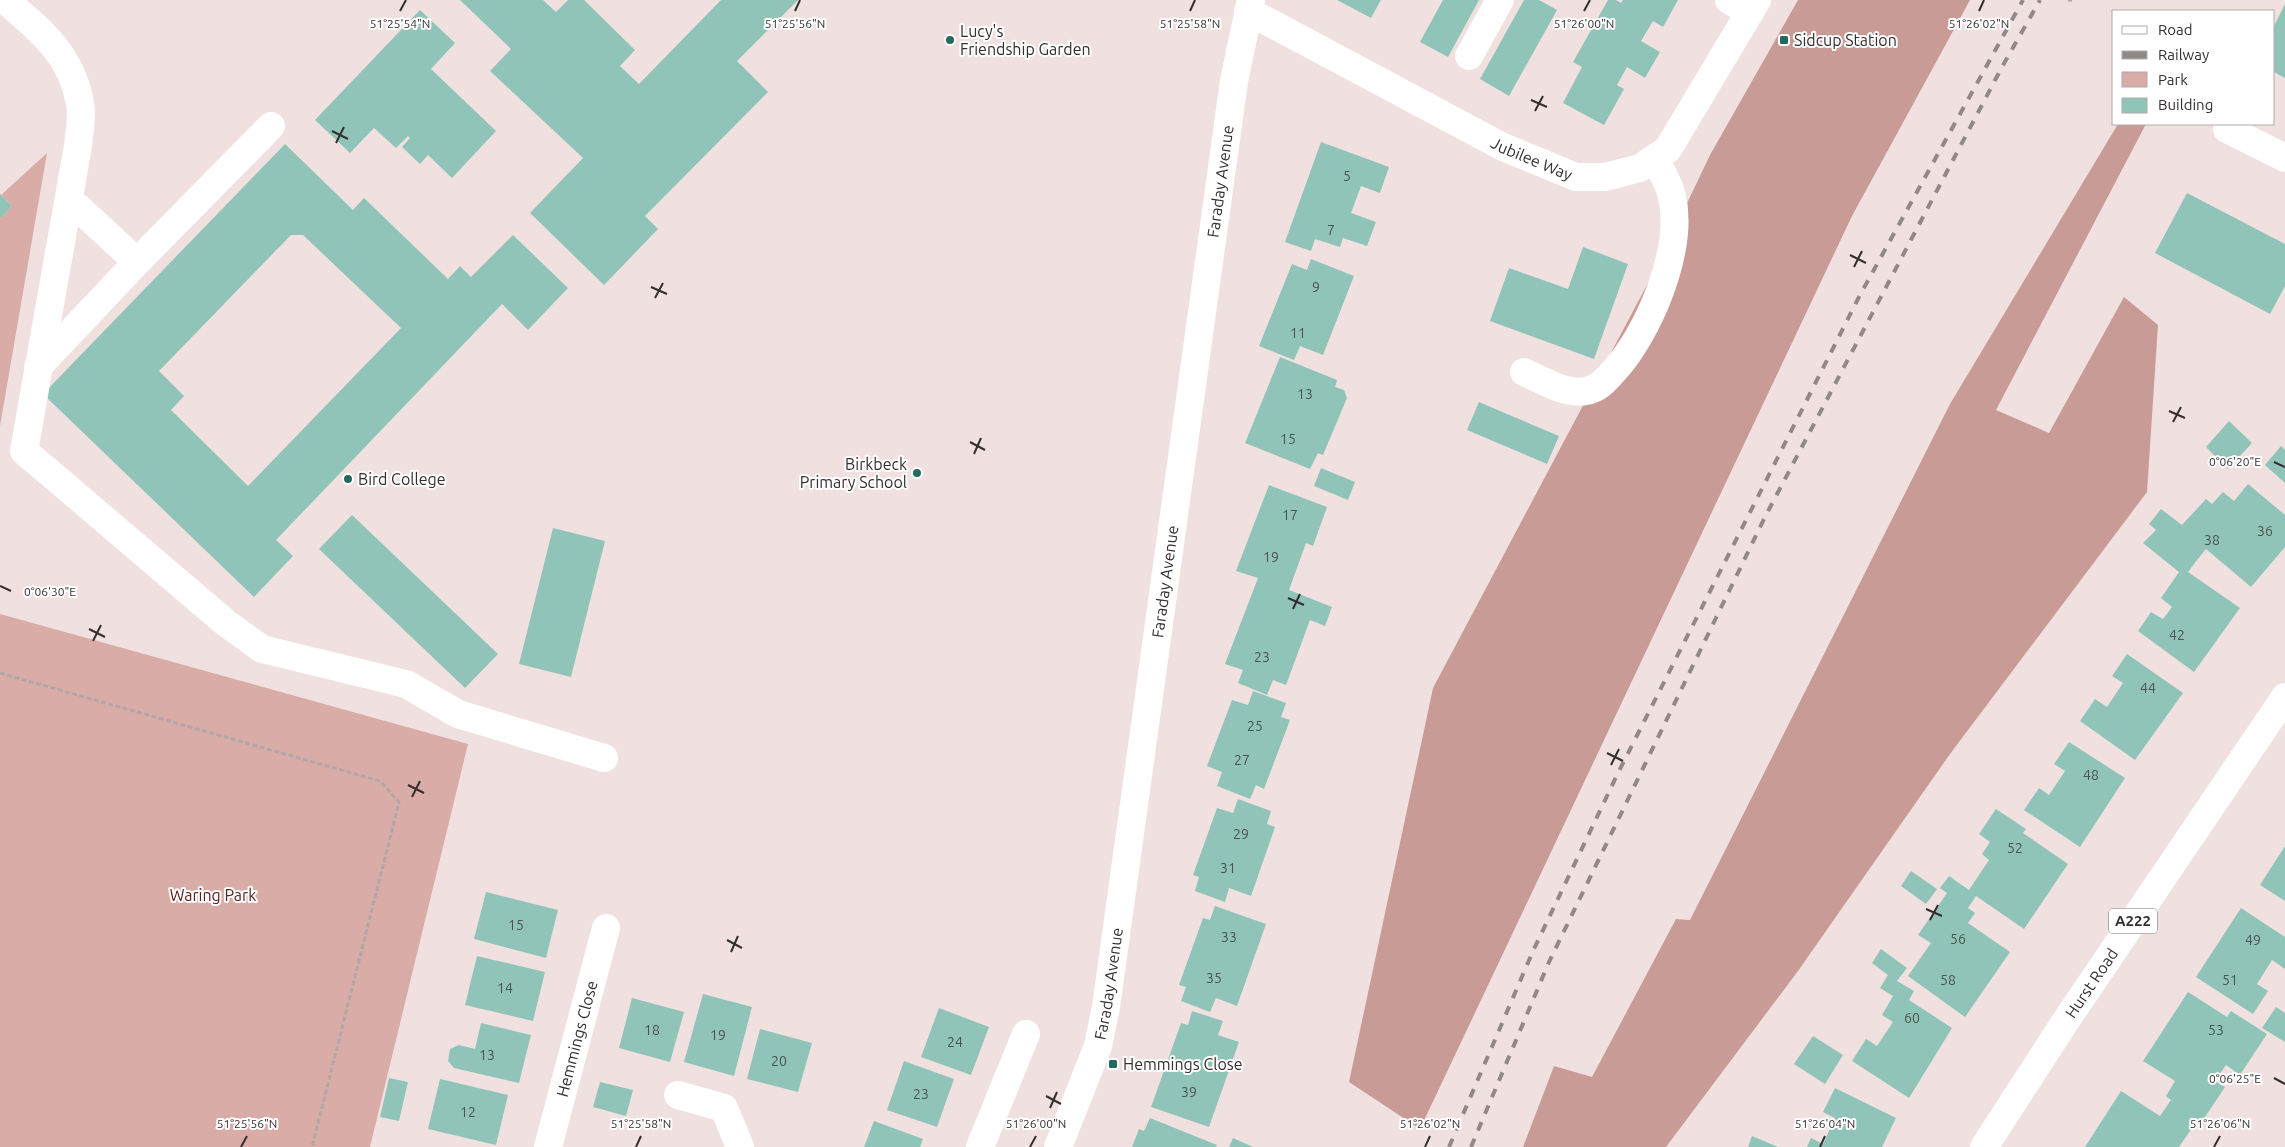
<svg xmlns="http://www.w3.org/2000/svg" width="2285" height="1147" viewBox="0 0 2285 1147" font-family="Ubuntu,sans-serif">
<style>
.green{fill:#d9aca8}
.forest{fill:#c99b97}
.building{fill:#91c4b8;fill-rule:evenodd}
.lines{fill:none;stroke-linecap:round;stroke-linejoin:round}
.path{stroke:#b2a7a6;stroke-width:3;stroke-dasharray:5 2.5;stroke-linecap:butt}
.minor{stroke:#fff;stroke-width:28}
.major{stroke:#fff;stroke-width:28}
.rail{stroke:#928887;stroke-width:4;stroke-dasharray:9 9;stroke-linecap:butt}
.ticks{fill:none;stroke:#342f2e;stroke-width:2}
.poi-dot{fill:#23695c;stroke:#fff;stroke-width:2}
.labels{text-anchor:middle;stroke-width:4;stroke-linejoin:round;paint-order:stroke}
.number-label{font-size:14px;fill:#4b5450}
.shield{fill:#fff;stroke:#716d6d;stroke-width:1}
.shield-label{font-size:15px;font-weight:bold;fill:#342f2e}
.poi-label{font-size:16px;fill:#342f2e;stroke:#fff;text-anchor:start}
.street-label{font-size:16px;fill:#342f2e;stroke:#fff}
.park-label{font-size:16px;fill:#5b2120;stroke:#fff}
.ticks-label{font-size:12px;text-anchor:middle;fill:#342f2e;stroke:#fff;stroke-width:4;stroke-linejoin:round;paint-order:stroke}
</style>
<rect width="100%" height="100%" fill="#f0e1e0"/>
<!-- green -->
<g class="green">
<path d="M 47,153 L 0,426 L 0,219 L 12,206 L 1,195 Z"/>
<path d="M 0,614 L 468,744 L 370,1147 L 0,1147 Z"/>
</g>
<!-- forest -->
<g class="forest">
<path d="M 1798,0 L 1970,0 L 1852,216 L 1420,1129 L 1349,1082 L 1433,688 L 1657,266 L 1710,155 Z"/>
<path d="M 2118,124 L 2146,124 L 1996,410 L 2049,433 L 2124,297 L 2158,325 L 2147,492 L 1950,754 L 1798,971 L 1666,1147 L 1523,1147 L 1554,1066 L 1592,1077 L 1676,919 L 1690,920 L 1950,404 Z"/>
</g>
<!-- building -->
<g class="building">
<path d="M 460,0 L 543,0 L 556,12 L 568,0 L 584,0 L 635,50 L 620,66 L 639,84 L 721,0 L 798,0 L 737,61 L 768,92 L 645,216 L 658,229 L 604,285 L 530,213 L 583,158 L 490,71 L 511,49 Z"/>
<path d="M 1337,0 L 1381,0 L 1371,18 Z"/>
<path d="M 1443,0 L 1479,0 L 1448,57 L 1420,42 Z"/>
<path d="M 1524,0 L 1539,0 L 1557,10 L 1509,96 L 1480,79 Z"/>
<path d="M 1608,0 L 1616,0 L 1621,3 L 1623,0 L 1678,0 L 1663,27 L 1653,21 L 1641,41 L 1660,52 L 1645,78 L 1627,67 L 1617,85 L 1624,89 L 1604,125 L 1563,103 L 1582,67 L 1573,62 Z"/>
<path d="M 2285,4 L 2285,78 L 2274,72 L 2274,26 Z"/>
<path d="M 420,10 L 455,43 L 431,69 L 496,131 L 452,178 L 428,155 L 420,164 L 402,147 L 410,138 L 408,136 L 396,148 L 374,128 L 350,153 L 315,120 Z"/>
<path d="M 1321,142 L 1389,167 L 1380,193 L 1361,186 L 1351,213 L 1376,222 L 1367,246 L 1343,238 L 1340,247 L 1315,239 L 1311,251 L 1285,242 Z"/>
<path d="M 285,144 L 353,210 L 364,198 L 448,279 L 460,266 L 471,277 L 513,235 L 568,288 L 528,330 L 502,304 L 276,540 L 293,556 L 254,597 L 43,394 ZM 291,235 L 303,235 L 401,328 L 248,486 L 171,410 L 184,396 L 159,371 Z"/>
<path d="M 2187,193 L 2285,244 L 2285,286 L 2270,314 L 2155,253 Z"/>
<path d="M 0,194 L 12,206 L 0,219 Z"/>
<path d="M 1583,247 L 1628,264 L 1594,359 L 1490,321 L 1509,268 L 1568,289 Z"/>
<path d="M 1311,259 L 1354,276 L 1323,355 L 1300,346 L 1294,360 L 1259,346 L 1292,264 L 1307,270 Z"/>
<path d="M 1280,357 L 1337,380 L 1335,387 L 1344,390 L 1347,398 L 1323,455 L 1318,453 L 1310,469 L 1245,443 Z"/>
<path d="M 1479,402 L 1559,436 L 1547,464 L 1467,430 Z"/>
<path d="M 2229,421 L 2252,443 L 2228,469 L 2206,447 Z"/>
<path d="M 2281,446 L 2285,450 L 2285,483 L 2265,465 Z"/>
<path d="M 1321,468 L 1355,482 L 1348,500 L 1314,486 Z"/>
<path d="M 2248,484 L 2285,515 L 2285,547 L 2251,587 L 2206,549 L 2197,560 L 2188,572 L 2240,608 L 2194,672 L 2138,631 L 2151,612 L 2163,619 L 2172,607 L 2161,598 L 2179,572 L 2143,543 L 2156,530 L 2149,524 L 2161,509 L 2182,525 L 2206,499 L 2212,504 L 2223,492 L 2234,501 Z"/>
<path d="M 1269,485 L 1327,507 L 1313,546 L 1306,543 L 1289,590 L 1332,607 L 1325,626 L 1310,620 L 1286,685 L 1273,680 L 1267,695 L 1238,683 L 1243,670 L 1225,664 L 1258,578 L 1236,571 Z"/>
<path d="M 352,515 L 498,654 L 465,688 L 319,549 Z"/>
<path d="M 553,528 L 605,541 L 571,677 L 519,664 Z"/>
<path d="M 2127,654 L 2183,693 L 2135,760 L 2080,721 L 2095,699 L 2107,707 L 2123,683 L 2112,676 Z"/>
<path d="M 1253,691 L 1286,703 L 1281,717 L 1290,720 L 1264,789 L 1256,785 L 1250,799 L 1217,786 L 1222,772 L 1207,766 L 1232,700 L 1248,705 Z"/>
<path d="M 2069,742 L 2125,778 L 2080,847 L 2024,810 L 2039,788 L 2049,795 L 2065,771 L 2054,764 Z"/>
<path d="M 1238,799 L 1271,811 L 1267,824 L 1275,827 L 1251,896 L 1229,888 L 1225,902 L 1195,891 L 1199,877 L 1193,875 L 1217,808 L 1233,813 Z"/>
<path d="M 1996,809 L 2026,829 L 2023,833 L 2068,864 L 2024,929 L 1976,896 L 1968,908 L 1975,913 L 1968,923 L 2010,952 L 1965,1017 L 1908,976 L 1931,943 L 1918,935 L 1947,893 L 1940,888 L 1949,876 L 1969,890 L 1989,860 L 1982,854 L 1990,842 L 1979,834 Z"/>
<path d="M 2285,846 L 2285,901 L 2260,885 Z"/>
<path d="M 1911,871 L 1937,889 L 1926,904 L 1901,886 Z"/>
<path d="M 486,892 L 558,910 L 546,958 L 474,939 Z"/>
<path d="M 1215,906 L 1266,924 L 1237,1006 L 1216,998 L 1210,1012 L 1181,1001 L 1186,987 L 1179,985 L 1203,918 L 1210,920 Z"/>
<path d="M 2241,908 L 2285,937 L 2285,969 L 2272,960 L 2257,984 L 2268,991 L 2253,1014 L 2196,977 Z"/>
<path d="M 1881,949 L 1907,968 L 1897,981 L 1914,991 L 1909,1000 L 1952,1028 L 1909,1098 L 1852,1061 L 1866,1039 L 1877,1046 L 1893,1022 L 1882,1015 L 1893,996 L 1880,988 L 1888,975 L 1872,963 Z"/>
<path d="M 477,956 L 545,972 L 533,1021 L 465,1005 Z"/>
<path d="M 2188,992 L 2227,1017 L 2231,1011 L 2267,1034 L 2240,1075 L 2226,1065 L 2215,1081 L 2225,1087 L 2203,1120 L 2199,1118 L 2179,1147 L 2085,1147 L 2121,1091 L 2160,1116 L 2171,1100 L 2166,1096 L 2175,1081 L 2143,1061 Z"/>
<path d="M 703,994 L 752,1007 L 734,1076 L 684,1062 Z"/>
<path d="M 632,998 L 684,1012 L 670,1062 L 619,1048 Z"/>
<path d="M 2276,1007 L 2285,1013 L 2285,1042 L 2262,1028 Z"/>
<path d="M 939,1008 L 989,1027 L 971,1075 L 921,1057 Z"/>
<path d="M 1192,1011 L 1223,1021 L 1218,1035 L 1239,1042 L 1209,1127 L 1151,1107 L 1181,1023 L 1188,1025 Z"/>
<path d="M 481,1023 L 531,1035 L 519,1083 L 454,1068 L 448,1061 L 450,1049 L 459,1045 L 475,1049 Z"/>
<path d="M 760,1029 L 812,1043 L 798,1092 L 747,1079 Z"/>
<path d="M 1813,1036 L 1843,1055 L 1825,1084 L 1794,1064 Z"/>
<path d="M 904,1061 L 954,1079 L 937,1127 L 887,1110 Z"/>
<path d="M 389,1078 L 408,1082 L 399,1121 L 380,1117 Z"/>
<path d="M 440,1079 L 508,1095 L 496,1145 L 428,1129 Z"/>
<path d="M 600,1082 L 633,1090 L 626,1116 L 593,1107 Z"/>
<path d="M 1835,1088 L 1896,1118 L 1882,1147 L 1807,1147 L 1811,1138 L 1823,1144 L 1835,1118 L 1823,1112 Z"/>
<path d="M 1150,1118 L 1217,1145 L 1216,1147 L 1132,1147 L 1139,1129 L 1144,1131 Z"/>
<path d="M 874,1121 L 923,1139 L 920,1147 L 864,1147 Z"/>
<path d="M 1752,1136 L 1778,1147 L 1748,1147 Z"/>
<path d="M 1233,1138 L 1253,1147 L 1229,1147 Z"/>
</g>
<g class="lines">
<!-- path -->
<g class="path">
<path d="M 2068,0 L 2072,0"/>
<path d="M 0,673 L 380,781 L 399,802 L 312,1147"/>
</g>
<!-- minor -->
<g class="minor">
<path d="M 5,0 C 41,31 71,54 80,103 C 83,116 79,133 78,146 L 24,451 L 226,623 L 262,649 L 406,684 L 458,714 L 604,758"/>
<path d="M 1729,0 L 1750,12"/>
<path id="s1" d="M 1248,11 L 1503,147 L 1576,177 L 1605,177 L 1640,168 L 1668,149 L 1757,0"/>
<path d="M 1469,56 L 1500,0"/>
<path d="M 2227,129 L 2285,158"/>
<path d="M 137,262 L 271,126"/>
<path d="M 38,367 L 137,262 L 69,199"/>
<path d="M 1524,372 C 1542,380 1566,395 1586,391 C 1598,389 1605,381 1613,372 C 1649,333 1684,250 1672,196 C 1669,183 1660,170 1655,158"/>
<path d="M 678,1095 L 724,1108 L 740,1147"/>
<path id="s2" d="M 548,1147 L 606,928"/>
<path d="M 980,1147 L 1026,1034"/>
<path id="s3" d="M 1058,1147 L 1098,1046 L 1106,1007 L 1234,81 L 1251,0"/>
</g>
<!-- major -->
<path class="major" id="s4" d="M 1984,1147 L 2067,1019 L 2285,697"/>
<!-- rail -->
<g class="rail">
<path d="M 1449,1147 L 1533,951 L 1618,773 L 1860,295 L 2023,0"/>
<path d="M 1471,1147 L 1549,962 L 1765,517 L 2002,67 L 2040,0"/>
</g>
</g>
<!-- ticks -->
<path class="ticks" d="M 400,11 L 406,0M 795,11 L 800,0M 1190,11 L 1195,0M 1584,11 L 1590,0M 1979,11 L 1984,0M 1531,100 L 1547,107M 1535,111 L 1543,96M 332,131 L 348,139M 336,143 L 344,127M 1850,255 L 1866,263M 1854,267 L 1862,251M 651,287 L 667,294M 655,298 L 663,283M 2169,411 L 2185,418M 2173,422 L 2181,407M 970,442 L 985,450M 974,454 L 981,438M 2274,462 L 2285,467M 0,586 L 11,591M 1288,598 L 1304,605M 1293,609 L 1300,594M 89,629 L 105,637M 93,641 L 101,625M 1607,753 L 1623,761M 1611,765 L 1619,749M 408,785 L 424,793M 412,797 L 420,781M 1926,909 L 1942,916M 1930,920 L 1938,905M 727,940 L 742,948M 731,952 L 738,936M 2274,1078 L 2285,1084M 1046,1096 L 1061,1104M 1050,1108 L 1057,1092M 241,1147 L 247,1136M 636,1147 L 641,1136M 1030,1147 L 1036,1136M 1425,1147 L 1430,1136M 1820,1147 L 1825,1136M 2214,1147 L 2220,1136"/>
<!-- markers -->
<g class="poi-dot">
<circle cx="950" cy="40" r="5"/>
<rect x="1779" y="35" width="10" height="10" rx="2.5"/>
<circle cx="917" cy="473" r="5"/>
<circle cx="348" cy="479" r="5"/>
<rect x="1108" y="1059" width="10" height="10" rx="2.5"/>
</g>
<g class="labels">
<!-- number labels -->
<g class="number-label">
<text x="1347" y="181">5</text>
<text x="1331" y="235">7</text>
<text x="1316" y="292">9</text>
<text x="1298" y="338">11</text>
<text x="1305" y="399">13</text>
<text x="1288" y="444">15</text>
<text x="1290" y="520">17</text>
<text x="2265" y="536">36</text>
<text x="2212" y="545">38</text>
<text x="1271" y="562">19</text>
<text x="2177" y="640">42</text>
<text x="1262" y="662">23</text>
<text x="2148" y="693">44</text>
<text x="1255" y="731">25</text>
<text x="1242" y="765">27</text>
<text x="2091" y="780">48</text>
<text x="1241" y="839">29</text>
<text x="2015" y="853">52</text>
<text x="1228" y="873">31</text>
<text x="516" y="930">15</text>
<text x="1229" y="942">33</text>
<text x="1958" y="944">56</text>
<text x="2253" y="945">49</text>
<text x="1214" y="983">35</text>
<text x="1948" y="985">58</text>
<text x="2230" y="985">51</text>
<text x="505" y="993">14</text>
<text x="1912" y="1023">60</text>
<text x="652" y="1035">18</text>
<text x="2216" y="1035">53</text>
<text x="718" y="1040">19</text>
<text x="955" y="1047">24</text>
<text x="487" y="1060">13</text>
<text x="779" y="1066">20</text>
<text x="1189" y="1097">39</text>
<text x="921" y="1099">23</text>
<text x="468" y="1117">12</text>
</g>
<!-- shield labels -->
<rect class="shield" x="2109" y="908.5" width="48" height="25" rx="4"/>
<g class="shield-label">
<text x="2133" y="926">A222</text>
</g>
<!-- poi labels -->
<g class="poi-label">
<text x="960" y="37">Lucy's<tspan x="960" dy="18">Friendship Garden</tspan></text>
<text x="1794" y="46">Sidcup Station</text>
<text x="907" y="470" text-anchor="end">Birkbeck<tspan x="907" dy="18">Primary School</tspan></text>
<text x="358" y="485">Bird College</text>
<text x="1123" y="1070">Hemmings Close</text>
</g>
<!-- street labels -->
<g class="street-label">
<text dy="6" stroke="none"><textPath href="#s1" startOffset="320">Jubilee Way</textPath></text>
<text dy="6" stroke="none"><textPath href="#s3" startOffset="982">Faraday Avenue</textPath></text>
<text dy="6" stroke="none"><textPath href="#s3" startOffset="578">Faraday Avenue</textPath></text>
<text dy="6" stroke="none"><textPath href="#s3" startOffset="172">Faraday Avenue</textPath></text>
<text dy="6" stroke="none"><textPath href="#s4" startOffset="196">Hurst Road</textPath></text>
<text dy="6" stroke="none"><textPath href="#s2" startOffset="112">Hemmings Close</textPath></text>
</g>
<!-- park labels -->
<g class="park-label">
<text x="213" y="901">Waring Park</text>
</g>
</g>
<g class="ticks-label">
<text x="400" y="28">51°25'54"N</text>
<text x="795" y="28">51°25'56"N</text>
<text x="1190" y="28">51°25'58"N</text>
<text x="1584" y="28">51°26'00"N</text>
<text x="1979" y="28">51°26'02"N</text>
<text x="2235" y="466">0°06'20"E</text>
<text x="50" y="596">0°06'30"E</text>
<text x="2235" y="1083">0°06'25"E</text>
<text x="247" y="1128">51°25'56"N</text>
<text x="641" y="1128">51°25'58"N</text>
<text x="1036" y="1128">51°26'00"N</text>
<text x="1430" y="1128">51°26'02"N</text>
<text x="1825" y="1128">51°26'04"N</text>
<text x="2220" y="1128">51°26'06"N</text>
</g>
<!-- legend -->
<rect x="2112" y="10" width="162" height="115" fill="#ffffff" stroke="#aeacab"/>
<rect x="2122" y="26" width="25" height="8" fill="#ffffff" stroke="#aeacab"/>
<text x="2158" y="35" font-size="15" fill="#342f2e">Road</text>
<rect x="2122" y="51" width="25" height="8" fill="#928887" stroke="#aeacab"/>
<text x="2158" y="60" font-size="15" fill="#342f2e">Railway</text>
<rect x="2122" y="72" width="25" height="15" fill="#d9aca8" stroke="#aeacab"/>
<text x="2158" y="85" font-size="15" fill="#342f2e">Park</text>
<rect x="2122" y="98" width="25" height="15" fill="#91c4b8" stroke="#aeacab"/>
<text x="2158" y="110" font-size="15" fill="#342f2e">Building</text>
</svg>
